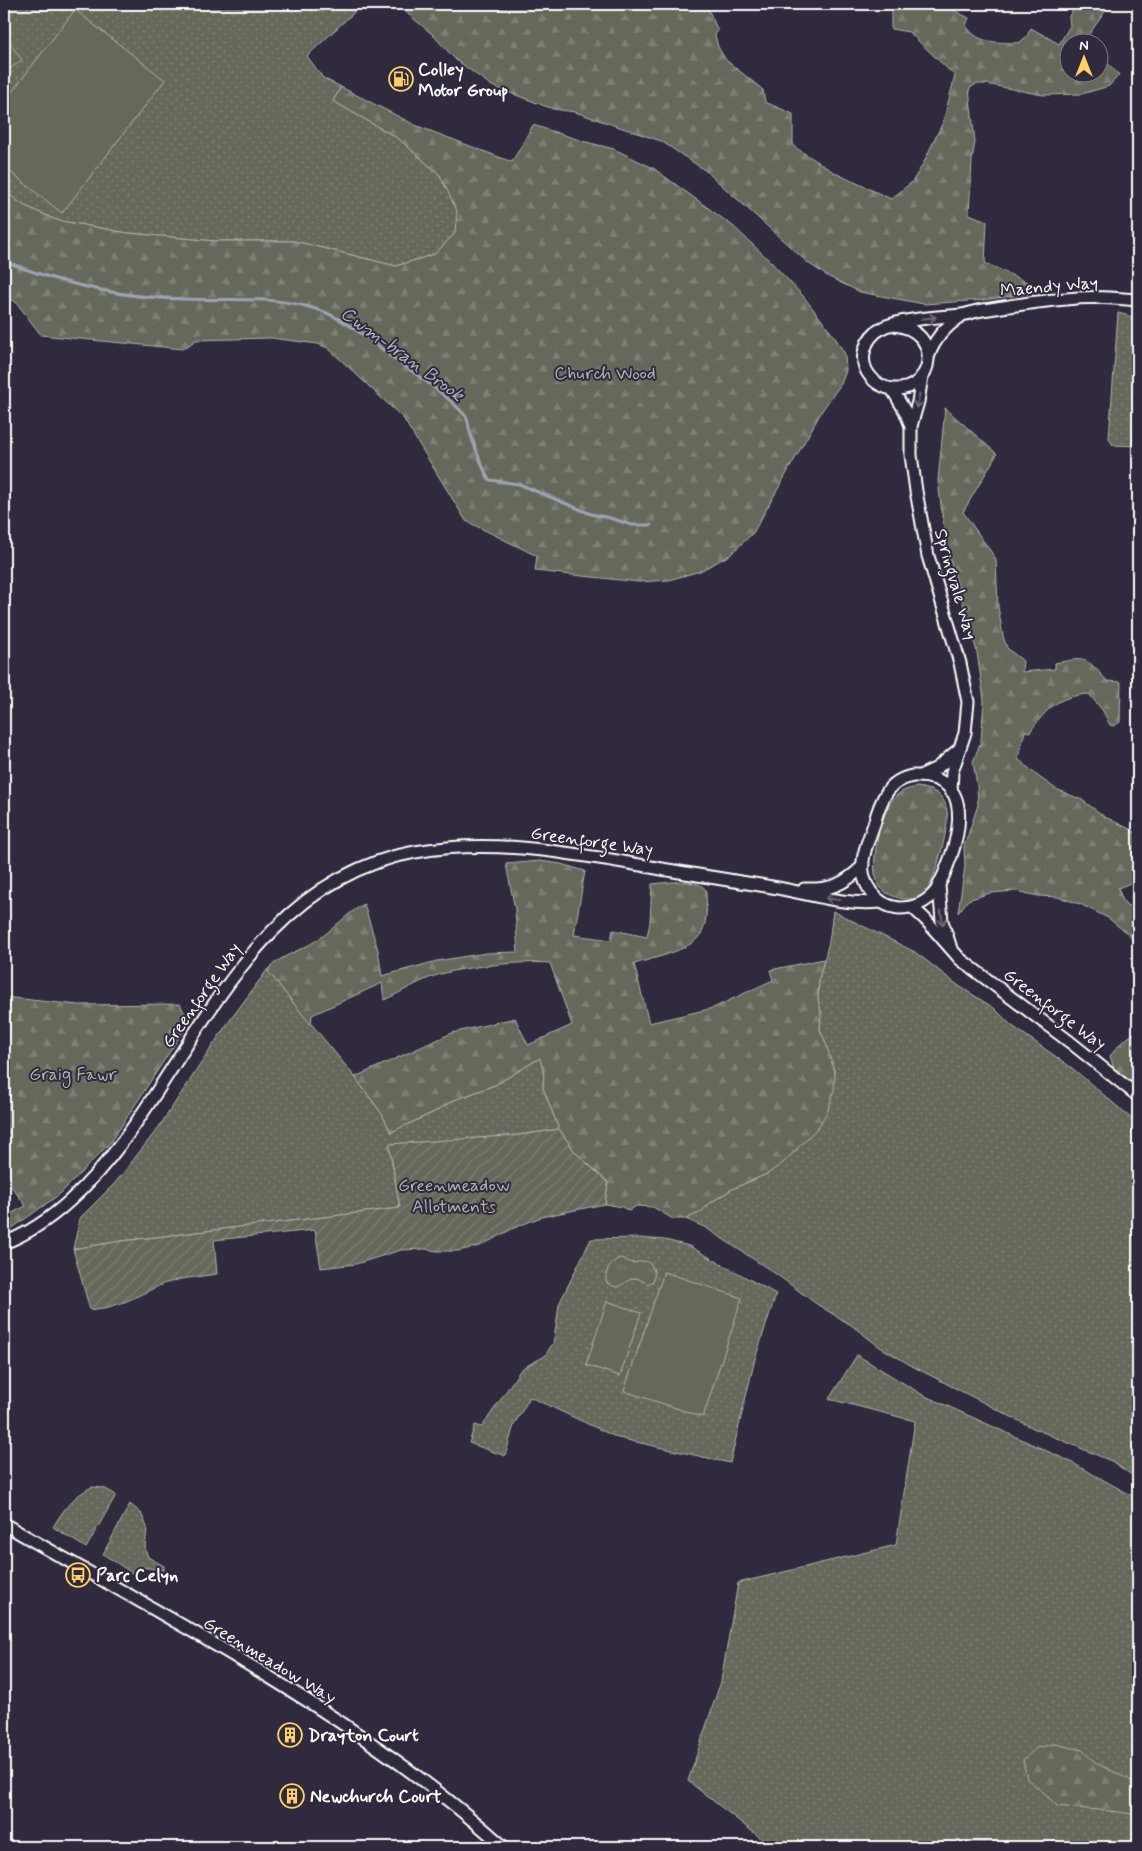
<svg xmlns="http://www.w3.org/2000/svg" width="1142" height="1851" viewBox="0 0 1142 1851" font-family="Mynerve,sans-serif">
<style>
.grass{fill:url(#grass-dots);stroke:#b2b4ad}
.forest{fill:url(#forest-firs);stroke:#b2b4ad}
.park{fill:url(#park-tufts);stroke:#b2b4ad}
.garden{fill:url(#garden-furrows);stroke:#b2b4ad}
.pitch{fill:#65695b;stroke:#b2b4ad}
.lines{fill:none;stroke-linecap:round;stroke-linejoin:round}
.stream{stroke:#9da3b2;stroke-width:3}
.tertiary-casing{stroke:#fff;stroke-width:15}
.tertiary{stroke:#2f2a3d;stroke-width:11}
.oneway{stroke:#6d6a77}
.labels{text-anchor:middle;stroke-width:4;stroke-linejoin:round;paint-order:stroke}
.poi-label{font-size:18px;font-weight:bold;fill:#fff;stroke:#2f2a3d;text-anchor:start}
.street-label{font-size:18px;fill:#fff;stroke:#2f2a3d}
.park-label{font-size:18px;fill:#b2b4ad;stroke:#2f2a3d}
.water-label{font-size:19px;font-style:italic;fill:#adb2bf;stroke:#2f2a3d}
</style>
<defs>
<pattern id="grass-dots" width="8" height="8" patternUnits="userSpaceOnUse" patternTransform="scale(1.25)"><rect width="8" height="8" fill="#65695b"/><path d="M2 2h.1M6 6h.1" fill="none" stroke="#7c8074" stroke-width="1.8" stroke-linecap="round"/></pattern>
<pattern id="forest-firs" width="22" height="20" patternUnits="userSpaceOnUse" patternTransform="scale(1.25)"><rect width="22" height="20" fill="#65695b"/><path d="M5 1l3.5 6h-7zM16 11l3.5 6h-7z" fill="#7c8074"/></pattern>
<pattern id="park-tufts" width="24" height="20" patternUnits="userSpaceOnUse" patternTransform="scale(1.25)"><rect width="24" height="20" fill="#65695b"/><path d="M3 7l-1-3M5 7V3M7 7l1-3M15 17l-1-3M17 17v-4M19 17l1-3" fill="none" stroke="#7c8074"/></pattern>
<pattern id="garden-furrows" width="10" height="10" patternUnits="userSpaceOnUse" patternTransform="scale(1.25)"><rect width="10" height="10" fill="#65695b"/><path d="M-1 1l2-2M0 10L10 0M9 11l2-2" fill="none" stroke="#7c8074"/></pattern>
</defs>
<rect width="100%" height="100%" fill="#2f2a3d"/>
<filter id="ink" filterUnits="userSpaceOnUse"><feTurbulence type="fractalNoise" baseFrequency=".02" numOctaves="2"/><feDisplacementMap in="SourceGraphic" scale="10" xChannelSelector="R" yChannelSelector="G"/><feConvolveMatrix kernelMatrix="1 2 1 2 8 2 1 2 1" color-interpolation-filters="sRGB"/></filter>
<g filter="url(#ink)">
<!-- grass -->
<g class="grass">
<path d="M 11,4 L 363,4 L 307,56 L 323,78 L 341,87 L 333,101 L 399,139 L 440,175 L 458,211 L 455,233 L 435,254 L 396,266 L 294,241 L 215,241 L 128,233 L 56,220 L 21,204 L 4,190 L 4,8 Z"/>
<path d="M 1118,313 L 1138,318 L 1138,446 L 1113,445 L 1109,439 Z"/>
<path d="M 833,911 L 915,952 L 959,986 L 994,1008 L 1011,1025 L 1072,1068 L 1138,1124 L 1138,1192 L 1133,1204 L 1136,1216 L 1138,1218 L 1138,1479 L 1111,1461 L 1033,1428 L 912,1366 L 880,1347 L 851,1325 L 818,1305 L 776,1274 L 706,1228 L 686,1219 L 701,1212 L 710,1203 L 732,1189 L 767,1174 L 797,1150 L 825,1041 L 820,1030 L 821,1012 L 818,999 L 819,979 L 829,942 Z"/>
<path d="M 267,970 L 355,1077 L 382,1114 L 391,1132 L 434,1112 L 454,1100 L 495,1085 L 540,1058 L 544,1075 L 543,1088 L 559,1129 L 520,1135 L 389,1145 L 400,1208 L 122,1241 L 73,1249 L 80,1218 L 116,1182 L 159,1127 L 225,1027 Z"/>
<path d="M 639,1238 L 665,1240 L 689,1246 L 776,1294 L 755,1359 L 730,1463 L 618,1438 L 530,1397 L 514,1425 L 505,1456 L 469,1443 L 475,1425 L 482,1427 L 521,1369 L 545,1356 L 553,1343 L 556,1327 L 559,1304 L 591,1239 Z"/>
<path d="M 857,1355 L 923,1395 L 1067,1460 L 1138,1499 L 1138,1847 L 772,1847 L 688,1781 L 721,1681 L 738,1583 L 896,1545 L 915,1421 L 829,1399 Z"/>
<path d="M 92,1487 L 104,1488 L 116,1495 L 86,1548 L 53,1527 C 63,1510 73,1496 92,1487 Z"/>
<path d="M 130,1504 L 141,1513 L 147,1527 L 145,1549 L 148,1557 L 164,1566 L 164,1570 L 140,1567 L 132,1573 L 103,1554 Z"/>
</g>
<!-- forest -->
<g class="forest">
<path d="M 399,4 L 706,4 L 718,31 L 715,35 L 718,47 L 726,60 L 763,90 L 765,102 L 793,114 L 793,146 L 835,173 L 891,199 L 912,182 L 922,166 L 943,122 L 955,76 L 909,32 L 891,29 L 891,14 L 900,4 L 941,4 L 969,18 L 966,25 C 977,45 999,42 1019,43 L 1027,36 L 1031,28 L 1059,44 L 1070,26 L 1069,16 L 1077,4 L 1106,4 L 1109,6 L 1085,40 L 1087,42 L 1070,42 L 1070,72 L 1100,72 L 1100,55 L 1119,75 L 1109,86 L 1082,94 L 1043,95 L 986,84 L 976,84 L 969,89 L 975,142 L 972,160 L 969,214 L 987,221 L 985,263 L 1033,285 L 1033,293 L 983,300 L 924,304 L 860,292 L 829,277 L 808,263 L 706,171 L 661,141 L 575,112 L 553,109 L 492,86 L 456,60 L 432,34 L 402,9 Z"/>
<path d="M 341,87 L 415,125 L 512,162 L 533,125 L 586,142 L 614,149 L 653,168 L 733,226 L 771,262 L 804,297 L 836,339 L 845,354 L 846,371 L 841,384 L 823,409 L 753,533 L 730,555 L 700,571 L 669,580 L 639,582 L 535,571 L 537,556 L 466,521 L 403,418 L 328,348 L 318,344 L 271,338 L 196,340 L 183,349 L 41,335 L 16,302 L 4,297 L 4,190 L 21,204 L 56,220 L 128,233 L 215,241 L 294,241 L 396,266 L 435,254 L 455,233 L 457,211 L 440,175 L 399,139 L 333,101 Z"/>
<path d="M 945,408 L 997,454 L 963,512 L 996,559 L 998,607 L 1003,636 L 1007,648 L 1023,661 L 1022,672 L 1055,669 L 1055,663 C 1087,657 1086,657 1107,681 L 1121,682 L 1120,722 L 1114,726 L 1110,725 L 1103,711 L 1089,694 C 1058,696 1047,708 1030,732 L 1025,731 L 1018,759 L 1039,777 L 1056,789 L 1082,800 L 1105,817 L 1138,833 L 1138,880 L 1118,888 L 1123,901 L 1128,906 L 1138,903 L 1138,946 L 1128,934 L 1108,918 L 1080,904 L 1058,897 L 1038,896 L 1016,891 L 990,893 L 968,900 L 958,913 L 965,866 L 964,847 L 978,805 L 977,785 L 973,762 L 981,741 L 984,700 L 977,652 L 946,545 L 938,481 Z"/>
<path d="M 918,787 C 926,789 936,790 942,798 C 946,803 948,812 947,819 C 947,833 934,887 923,895 C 912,903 889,898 881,888 C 878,885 876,878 875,874 C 872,855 882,807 897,795 C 903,790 910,788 918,787 Z"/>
<path d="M 540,861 L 561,864 L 585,871 L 574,935 L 611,940 L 613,930 L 647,937 L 650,922 L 652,884 C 666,883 697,877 706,890 C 706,903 708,917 703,930 C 696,950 653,958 634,964 L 649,1023 L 713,1008 L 773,980 L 770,970 L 824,959 L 819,979 L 818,999 L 821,1012 L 820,1030 L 825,1041 L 835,1073 L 834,1090 L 828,1110 L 819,1126 L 783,1163 L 767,1174 L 732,1189 L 710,1203 L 701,1212 L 686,1219 L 673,1219 L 653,1207 L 636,1206 L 629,1211 L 622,1207 L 605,1204 L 608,1182 L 575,1152 L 559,1129 L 543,1088 L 544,1075 L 540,1058 L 495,1085 L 454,1100 L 434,1112 L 391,1132 L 382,1114 L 355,1077 L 452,1033 L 515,1018 L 528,1045 L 572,1025 L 550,963 C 521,961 469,966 441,974 C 422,979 402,992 384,1000 L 382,983 L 312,1015 L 311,1025 L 267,970 C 281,955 301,951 317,940 C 334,929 346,914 364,904 L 378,950 L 382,976 L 437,961 L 486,953 L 518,952 L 515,909 L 506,864 Z"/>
<path d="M 4,997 L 78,1005 L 180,1004 L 189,1022 L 111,1142 L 60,1194 L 4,1234 L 4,1217 L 26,1206 L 4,1177 Z"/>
<path d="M 1138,1030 L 1138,1075 L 1131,1081 L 1114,1069 L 1110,1056 L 1121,1043 Z"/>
<path d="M 1055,1744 L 1082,1750 L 1096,1763 L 1138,1784 L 1138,1810 L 1133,1814 C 1108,1810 1082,1809 1057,1806 L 1044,1793 L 1027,1779 L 1023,1760 L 1036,1748 Z"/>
</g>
<!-- park -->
<g class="park">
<path d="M 6,38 L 22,60 L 4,73 L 4,40 Z"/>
<path d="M 621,1258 C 625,1259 628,1262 632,1263 C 636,1263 640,1261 644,1261 C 654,1263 656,1273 653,1281 L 648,1284 C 644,1282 640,1279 636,1278 C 628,1278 623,1286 616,1287 L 607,1283 C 603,1274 611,1260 621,1258 Z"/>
</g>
<!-- garden -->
<path class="garden" d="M 559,1129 L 575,1152 L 608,1183 L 605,1204 L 541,1217 L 514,1228 L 480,1246 L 458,1251 L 437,1251 L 426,1249 L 401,1250 L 356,1264 L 321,1268 L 315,1230 L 214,1240 L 217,1274 L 181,1279 L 163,1284 L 127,1301 L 109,1307 L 90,1310 L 73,1249 L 122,1241 L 400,1208 L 389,1144 L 520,1135 Z"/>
<!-- pitch -->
<g class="pitch">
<path d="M 75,10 L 165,80 L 62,213 L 4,167 L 4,102 Z"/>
<path d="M 664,1272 L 742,1298 L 703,1417 L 624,1391 Z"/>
<path d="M 607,1301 L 641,1313 L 620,1376 L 586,1365 Z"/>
</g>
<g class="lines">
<!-- stream -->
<path class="stream" d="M 4,261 C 61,284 122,298 184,299 C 228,301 273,295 316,309 C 347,319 373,343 399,362 C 421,378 445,394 464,414 C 469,419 468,425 470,432 C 472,439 485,476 490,480 L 519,484 L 591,514 L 610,518 L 632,525 L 651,525"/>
<!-- tertiary casing -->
<g class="tertiary-casing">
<g id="tertiary">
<path d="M 894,325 C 944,330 935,392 893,389 C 884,388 875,383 870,376 C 857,360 865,337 882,328 C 898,319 941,317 961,315 C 968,314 975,311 983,310 C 1011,306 1038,301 1066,299 C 1090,296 1114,298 1138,300"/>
<path d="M 929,355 C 935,338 945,327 960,317"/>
<path d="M 922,376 L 918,402 L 911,426 L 911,455 L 916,491 L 928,556 L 960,663 L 968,702 L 965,733 L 952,772 L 951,791"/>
<path d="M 892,389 L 905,411 L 911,426"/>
<path d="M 922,775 L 937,768 L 958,750"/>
<path d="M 913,776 C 984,774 956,853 936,891 C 926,903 915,908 899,908 C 876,906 860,883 863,861 C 864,849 870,836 874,824 C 877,813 881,801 887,792 C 893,783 902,778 913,776 Z"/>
<path d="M 939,885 L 942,921 L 950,945"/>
<path d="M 804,889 C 831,890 843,885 862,867"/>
<path d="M 912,907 L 925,919 L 960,959 L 1070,1042 L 1138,1096"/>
<path d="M 4,1243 C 53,1224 92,1182 123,1141 C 204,1031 263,879 415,852 C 492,838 570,853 646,866 C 688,874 730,880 772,887 C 808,893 844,906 881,902"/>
<path d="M 4,1524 C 175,1623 355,1714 504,1847"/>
</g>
</g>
<!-- tertiary -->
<use href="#tertiary" class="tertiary"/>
</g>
<!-- one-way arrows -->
<defs><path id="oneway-shaft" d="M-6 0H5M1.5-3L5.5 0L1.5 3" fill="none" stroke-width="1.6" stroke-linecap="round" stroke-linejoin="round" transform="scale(1.25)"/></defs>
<g class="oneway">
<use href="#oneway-shaft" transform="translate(929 318) rotate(-6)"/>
<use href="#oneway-shaft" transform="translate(918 401) rotate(103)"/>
<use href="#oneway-shaft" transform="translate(833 899) rotate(-173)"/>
<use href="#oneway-shaft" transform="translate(942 918) rotate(82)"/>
</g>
</g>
<!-- icons -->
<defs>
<g id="fuel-ring" transform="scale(1.25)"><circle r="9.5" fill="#2f2a3d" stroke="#ffd166" stroke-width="1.5"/><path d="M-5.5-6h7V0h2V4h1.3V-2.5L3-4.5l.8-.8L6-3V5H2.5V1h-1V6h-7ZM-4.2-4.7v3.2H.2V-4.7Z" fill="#ffd166"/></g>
<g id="bus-ring" transform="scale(1.25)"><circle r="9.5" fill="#2f2a3d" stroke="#ffd166" stroke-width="1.5"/><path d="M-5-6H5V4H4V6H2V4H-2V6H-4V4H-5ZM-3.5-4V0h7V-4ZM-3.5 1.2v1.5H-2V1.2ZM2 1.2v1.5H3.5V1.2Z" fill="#ffd166"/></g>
<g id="building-ring" transform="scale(1.25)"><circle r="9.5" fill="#2f2a3d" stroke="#ffd166" stroke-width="1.5"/><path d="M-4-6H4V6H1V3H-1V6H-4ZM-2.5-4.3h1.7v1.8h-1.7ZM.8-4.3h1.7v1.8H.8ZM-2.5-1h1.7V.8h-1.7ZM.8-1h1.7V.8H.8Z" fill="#ffd166"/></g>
</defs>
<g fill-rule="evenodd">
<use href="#fuel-ring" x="401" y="79"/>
<use href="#bus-ring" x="78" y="1575"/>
<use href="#building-ring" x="290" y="1735"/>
<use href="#building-ring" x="292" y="1796"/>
</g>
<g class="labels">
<!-- poi labels -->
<g class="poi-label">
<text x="418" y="75">Colley<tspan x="418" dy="21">Motor Group</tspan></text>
<text x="96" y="1581">Parc Celyn</text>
<text x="308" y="1741">Drayton Court</text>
<text x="310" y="1802">Newchurch Court</text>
</g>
<!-- street labels -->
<g class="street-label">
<text transform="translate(1049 286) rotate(-5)" y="6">Maendy Way</text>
<text transform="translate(956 584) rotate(74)" y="6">Springvale Way</text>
<text transform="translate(592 841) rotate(8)" y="6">Greenforge Way</text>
<text transform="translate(201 995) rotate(-55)" y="6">Greenforge Way</text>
<text transform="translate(1055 1009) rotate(37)" y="6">Greenforge Way</text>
<text transform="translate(270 1660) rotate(31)" y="6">Greenmeadow Way</text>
</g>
<!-- park labels -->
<g class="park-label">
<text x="605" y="379">Church Wood</text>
<text x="73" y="1080">Graig Fawr</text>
<text x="454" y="1191">Greenmeadow<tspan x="454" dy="21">Allotments</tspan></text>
</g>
<!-- water labels -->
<g class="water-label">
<text transform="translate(403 353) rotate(36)" y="7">Cwm-bran Brook</text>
</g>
</g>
<!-- margin -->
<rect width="1142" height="1851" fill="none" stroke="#2f2a3d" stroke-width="20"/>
<rect x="10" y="10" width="1122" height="1831" fill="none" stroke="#fff" stroke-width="2" filter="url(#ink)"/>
<!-- north arrow -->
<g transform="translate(1084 58)"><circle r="24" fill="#2f2a3d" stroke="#827f8b"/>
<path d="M0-4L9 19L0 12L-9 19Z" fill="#ffd166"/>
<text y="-8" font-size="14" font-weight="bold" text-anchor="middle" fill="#ffffff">N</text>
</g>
</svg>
